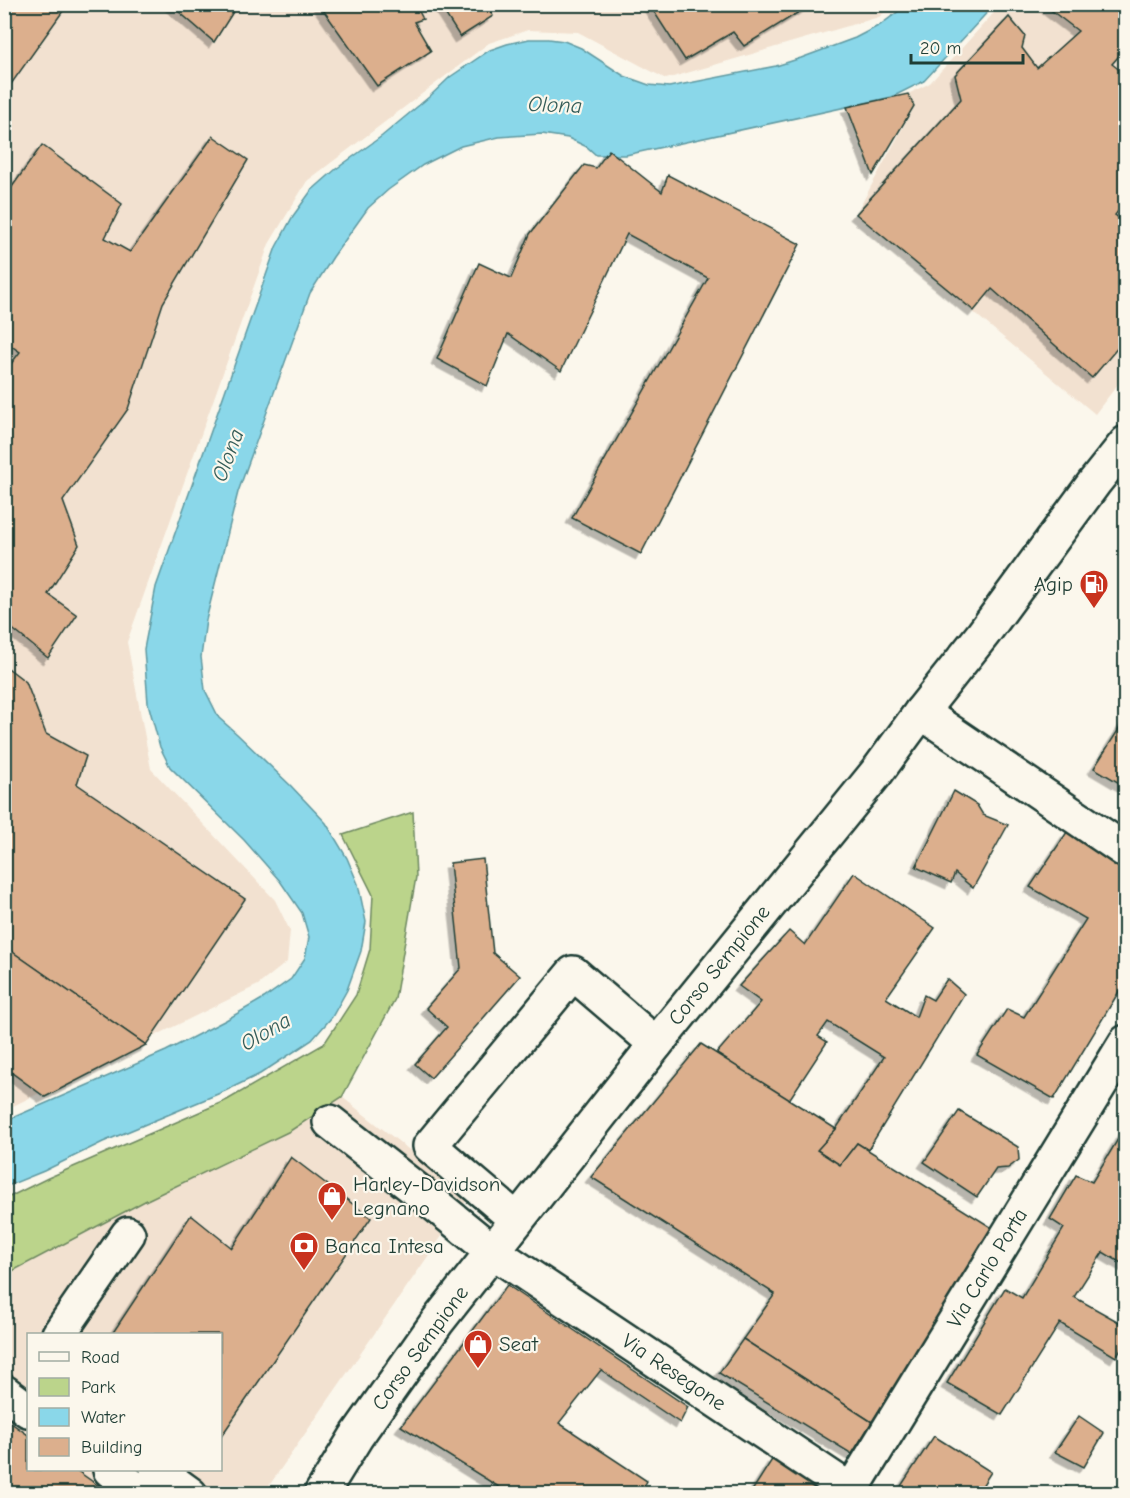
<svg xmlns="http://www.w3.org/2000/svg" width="1130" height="1498" viewBox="0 0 1130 1498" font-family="'Comic Neue',sans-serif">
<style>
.built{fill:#f2e1d0;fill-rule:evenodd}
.green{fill:#bbd48b;stroke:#6d8860;stroke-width:1.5}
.water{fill:#8ad7e9;stroke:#5f99a1;stroke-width:1.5}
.building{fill:#dcaf8d;stroke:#1f3d34;stroke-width:1.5;filter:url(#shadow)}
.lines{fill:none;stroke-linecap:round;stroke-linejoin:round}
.minor-casing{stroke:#1f3d34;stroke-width:38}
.major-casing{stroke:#1f3d34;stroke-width:38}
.minor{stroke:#fbf7ec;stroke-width:33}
.major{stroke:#fbf7ec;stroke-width:33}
.labels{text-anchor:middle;stroke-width:4.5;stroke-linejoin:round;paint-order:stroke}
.poi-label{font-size:21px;fill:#1f3d34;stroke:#fbf7ec;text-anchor:start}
.street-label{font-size:21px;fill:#1f3d34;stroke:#fbf7ec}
.water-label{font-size:22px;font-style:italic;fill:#345c58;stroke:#fbf7ec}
</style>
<defs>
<filter id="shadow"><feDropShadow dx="-5.5" dy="5.5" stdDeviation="0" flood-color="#0004"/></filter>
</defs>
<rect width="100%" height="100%" fill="#fbf7ec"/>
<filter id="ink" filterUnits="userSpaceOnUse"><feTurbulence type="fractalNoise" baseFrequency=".0167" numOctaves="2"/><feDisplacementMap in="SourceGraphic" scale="12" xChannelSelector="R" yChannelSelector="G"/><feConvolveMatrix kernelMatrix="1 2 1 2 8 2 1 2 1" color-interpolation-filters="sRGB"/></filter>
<g filter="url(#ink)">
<!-- built -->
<g class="built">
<path d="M 5,5 L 893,5 L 879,17 L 666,79 L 578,32 L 528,30 L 489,43 L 307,181 L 269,244 L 127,642 L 151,769 L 275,900 L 290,931 L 287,962 L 258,985 L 5,1110 Z"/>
<path d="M 1001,5 L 1125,5 L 1125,375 L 1095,414 L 856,214 L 914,107 L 908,94 L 930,83 Z"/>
<path d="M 342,1097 L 469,1197 L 264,1493 L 5,1494 L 5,1275 L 145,1201 L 290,1131 ZM 28,1334 L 220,1334 L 220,1470 L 28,1470 Z"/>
</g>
<!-- green -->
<path class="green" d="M 413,812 L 416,877 L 395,999 L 342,1097 L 290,1131 L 145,1201 L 5,1275 L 5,1199 L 48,1178 L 227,1100 L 324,1044 L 356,995 L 370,949 L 373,895 L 343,835 Z"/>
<!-- water -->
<path class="water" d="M 907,5 L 994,5 L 924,81 L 892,97 L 626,155 L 596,155 L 587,147 L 568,138 L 542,134 L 499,137 L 461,146 L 423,165 L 388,190 L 368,208 L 333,257 L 310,293 L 238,492 L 206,620 L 201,657 L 205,690 L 219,718 L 237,734 L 291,786 L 326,823 L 347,858 L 358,884 L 366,922 L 361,951 L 347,990 L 332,1017 L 312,1040 L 260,1074 L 225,1091 L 103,1142 L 44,1171 L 5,1187 L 5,1121 L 166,1051 L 226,1020 L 264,998 L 291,979 L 305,958 L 309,937 L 302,913 L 280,881 L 244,840 L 170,767 L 160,747 L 148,703 L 144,649 L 156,587 L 276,247 L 293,216 L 311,191 L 336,169 L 382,136 L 429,97 L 450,77 L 490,50 L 507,44 L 529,39 L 549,39 L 564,41 L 581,48 L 624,76 L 649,85 L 669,87 L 776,66 L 801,58 L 855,38 L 880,25 Z"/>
<!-- building -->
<g class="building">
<path d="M 4,4 L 68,4 L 4,94 Z"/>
<path d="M 170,4 L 238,4 L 214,42 Z"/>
<path d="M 319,4 L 415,4 L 423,19 L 414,22 L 431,51 L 377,86 Z"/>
<path d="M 439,4 L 486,4 L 493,16 L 460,37 Z"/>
<path d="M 649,4 L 812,4 L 744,46 L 733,32 L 685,60 Z"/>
<path d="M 1049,4 L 1126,4 L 1126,48 L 1112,64 L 1126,75 L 1126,201 L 1115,215 L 1126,223 L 1126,338 L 1092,378 L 992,289 L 974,311 L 856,214 L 961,99 L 955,75 L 1009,17 L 1025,36 L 1022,48 L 1037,68 L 1078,31 L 1048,8 Z"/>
<path d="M 908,94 L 914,106 L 873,175 L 847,107 Z"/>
<path d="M 213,136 L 248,160 L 163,303 L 128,409 L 63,501 L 79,545 L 48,594 L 77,615 L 48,658 L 4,622 L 4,373 L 20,352 L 4,341 L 4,198 L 42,145 L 122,204 L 105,238 L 130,252 Z"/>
<path d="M 609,150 L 662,192 L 668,175 L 800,244 L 641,554 L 572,518 L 708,278 L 627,234 L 561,371 L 508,334 L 487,386 L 437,359 L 479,263 L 511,278 L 530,234 L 584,165 L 596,168 Z"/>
<path d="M 4,665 L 26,682 L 46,734 L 86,756 L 77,784 L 245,899 L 146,1045 L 4,946 Z"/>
<path d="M 1126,718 L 1126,787 L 1094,768 Z"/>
<path d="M 954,791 L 977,805 L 983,815 L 1008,825 L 973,888 L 955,873 L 951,883 L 916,867 Z"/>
<path d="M 1067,832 L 1126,869 L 1126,980 L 1054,1099 L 977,1055 L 1007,1009 L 1024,1017 L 1086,919 L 1030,887 Z"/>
<path d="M 483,859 L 493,953 L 520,976 L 431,1078 L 415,1064 L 447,1027 L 426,1008 L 461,968 L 450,863 Z"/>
<path d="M 854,873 L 935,928 L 886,998 L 916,1017 L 924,995 L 933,1000 L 947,979 L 964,994 L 868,1150 L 857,1143 L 840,1165 L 817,1150 L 836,1129 L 884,1057 L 828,1022 L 818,1036 L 827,1042 L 789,1100 L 716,1054 L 761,1002 L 739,986 L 789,931 L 805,945 Z"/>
<path d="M 4,946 L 146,1045 L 45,1097 L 4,1067 Z"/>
<path d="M 701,1044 L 836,1129 L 817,1150 L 840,1165 L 857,1143 L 994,1229 L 872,1422 L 743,1339 L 775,1294 L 591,1177 Z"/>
<path d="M 959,1111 L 1018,1147 L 1019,1160 L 1008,1168 L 996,1169 L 977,1197 L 924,1162 Z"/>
<path d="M 1126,1126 L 1126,1221 L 1124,1224 L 1126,1225 L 1126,1266 L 1103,1252 L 1074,1297 L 1126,1326 L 1126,1340 L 1116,1357 L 1060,1323 L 1002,1415 L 947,1383 L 1005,1288 L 1022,1298 L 1064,1228 L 1050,1219 L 1076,1175 L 1092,1182 Z"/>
<path d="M 291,1157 L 371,1218 L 220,1438 L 220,1334 L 112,1334 L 191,1215 L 232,1248 Z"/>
<path d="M 507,1285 L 688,1407 L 680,1423 L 601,1370 L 559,1423 L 647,1481 L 640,1494 L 510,1494 L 401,1426 Z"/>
<path d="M 743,1339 L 872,1422 L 852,1454 L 719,1373 Z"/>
<path d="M 1079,1416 L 1104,1433 L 1084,1467 L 1055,1452 Z"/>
<path d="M 4,1418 L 28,1435 L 28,1470 L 76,1470 L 110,1494 L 4,1494 Z"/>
<path d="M 934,1436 L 991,1472 L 977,1494 L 913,1494 L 901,1486 Z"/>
<path d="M 773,1458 L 827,1494 L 750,1494 Z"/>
<path d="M 1065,1486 L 1077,1494 L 1060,1494 Z"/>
</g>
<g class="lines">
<!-- minor casing -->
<g class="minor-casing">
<g id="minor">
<path d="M 921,712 L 1126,851"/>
<path d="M 330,1122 L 432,1202 L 492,1251 L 856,1494"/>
<path d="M 517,1220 L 430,1146 L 573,973 L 656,1044"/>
<path d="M 59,1334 L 128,1234"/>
<path d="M 4,1392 L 28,1410"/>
<path d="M 110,1470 L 143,1494"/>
<path d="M 157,1470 L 190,1494"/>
<path d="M 849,1494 L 1126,1042"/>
</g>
</g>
<!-- major casing -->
<g class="major-casing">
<path id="major" d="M 321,1494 L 356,1437 L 437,1322 L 656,1044 L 877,772 L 921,712 L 983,634 L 1094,483 L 1126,443"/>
</g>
<!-- minor -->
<use href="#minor" class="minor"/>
<!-- major -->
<use href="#major" class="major"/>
</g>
</g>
<!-- icons -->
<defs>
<g id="fuel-pin" transform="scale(1.5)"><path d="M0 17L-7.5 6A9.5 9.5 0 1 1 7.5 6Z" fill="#c8321e" stroke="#fbf7ec"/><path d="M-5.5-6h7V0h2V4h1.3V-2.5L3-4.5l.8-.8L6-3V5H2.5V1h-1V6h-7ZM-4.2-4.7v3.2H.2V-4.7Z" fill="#fff"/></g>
<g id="shop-pin" transform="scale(1.5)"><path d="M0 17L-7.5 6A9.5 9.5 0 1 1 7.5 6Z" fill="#c8321e" stroke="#fbf7ec"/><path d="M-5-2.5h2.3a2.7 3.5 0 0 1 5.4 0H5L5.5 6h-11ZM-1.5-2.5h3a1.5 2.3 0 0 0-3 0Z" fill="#fff"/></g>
<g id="bank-pin" transform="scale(1.5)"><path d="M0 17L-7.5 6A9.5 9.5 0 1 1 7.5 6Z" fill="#c8321e" stroke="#fbf7ec"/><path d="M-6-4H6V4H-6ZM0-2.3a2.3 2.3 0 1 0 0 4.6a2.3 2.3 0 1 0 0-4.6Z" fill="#fff"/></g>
</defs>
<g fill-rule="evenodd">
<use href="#fuel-pin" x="1094" y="584"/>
<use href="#shop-pin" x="332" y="1196"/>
<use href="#bank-pin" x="304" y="1246"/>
<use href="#shop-pin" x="478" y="1344"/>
</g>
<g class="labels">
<!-- poi labels -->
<g class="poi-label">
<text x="1073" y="591" text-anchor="end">Agip</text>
<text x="353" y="1191">Harley-Davidson<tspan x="353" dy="24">Legnano</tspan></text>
<text x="325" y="1253">Banca Intesa</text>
<text x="499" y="1351">Seat</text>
</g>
<!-- street labels -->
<g class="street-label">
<text transform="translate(719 965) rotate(-51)" y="7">Corso Sempione</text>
<text transform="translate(987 1268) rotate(-59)" y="7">Via Carlo Porta</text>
<text transform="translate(420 1348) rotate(-54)" y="7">Corso Sempione</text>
<text transform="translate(674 1372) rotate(34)" y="7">Via Resegone</text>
</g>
<!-- water labels -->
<g class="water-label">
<text transform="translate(555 104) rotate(2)" y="8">Olona</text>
<text transform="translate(227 455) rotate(-70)" y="8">Olona</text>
<text transform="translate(265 1031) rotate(-30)" y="8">Olona</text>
</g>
</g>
<!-- margin -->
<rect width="1130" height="1498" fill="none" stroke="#fbf7ec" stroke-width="24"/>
<rect x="12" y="12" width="1106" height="1474" fill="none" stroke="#1f3d34" stroke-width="2" filter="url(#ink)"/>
<!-- legend -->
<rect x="27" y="1333" width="195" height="138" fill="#fbf7ec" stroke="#a3ada2" stroke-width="1.5"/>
<rect x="39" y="1352" width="30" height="9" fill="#fbf7ec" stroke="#a3ada2" stroke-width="1.5"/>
<text x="81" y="1363" font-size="18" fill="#1f3d34">Road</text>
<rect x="39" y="1378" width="30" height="18" fill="#bbd48b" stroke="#a3ada2" stroke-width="1.5"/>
<text x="81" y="1393" font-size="18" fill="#1f3d34">Park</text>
<rect x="39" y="1408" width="30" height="18" fill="#8ad7e9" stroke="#a3ada2" stroke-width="1.5"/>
<text x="81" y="1423" font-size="18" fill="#1f3d34">Water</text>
<rect x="39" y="1438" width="30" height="18" fill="#dcaf8d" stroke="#a3ada2" stroke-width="1.5"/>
<text x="81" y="1453" font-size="18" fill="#1f3d34">Building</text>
<!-- scale -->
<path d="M911 54v9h112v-9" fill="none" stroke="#1f3d34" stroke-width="3"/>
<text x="920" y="54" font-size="18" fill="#1f3d34" stroke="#fbf7ec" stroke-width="4.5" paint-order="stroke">20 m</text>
</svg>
